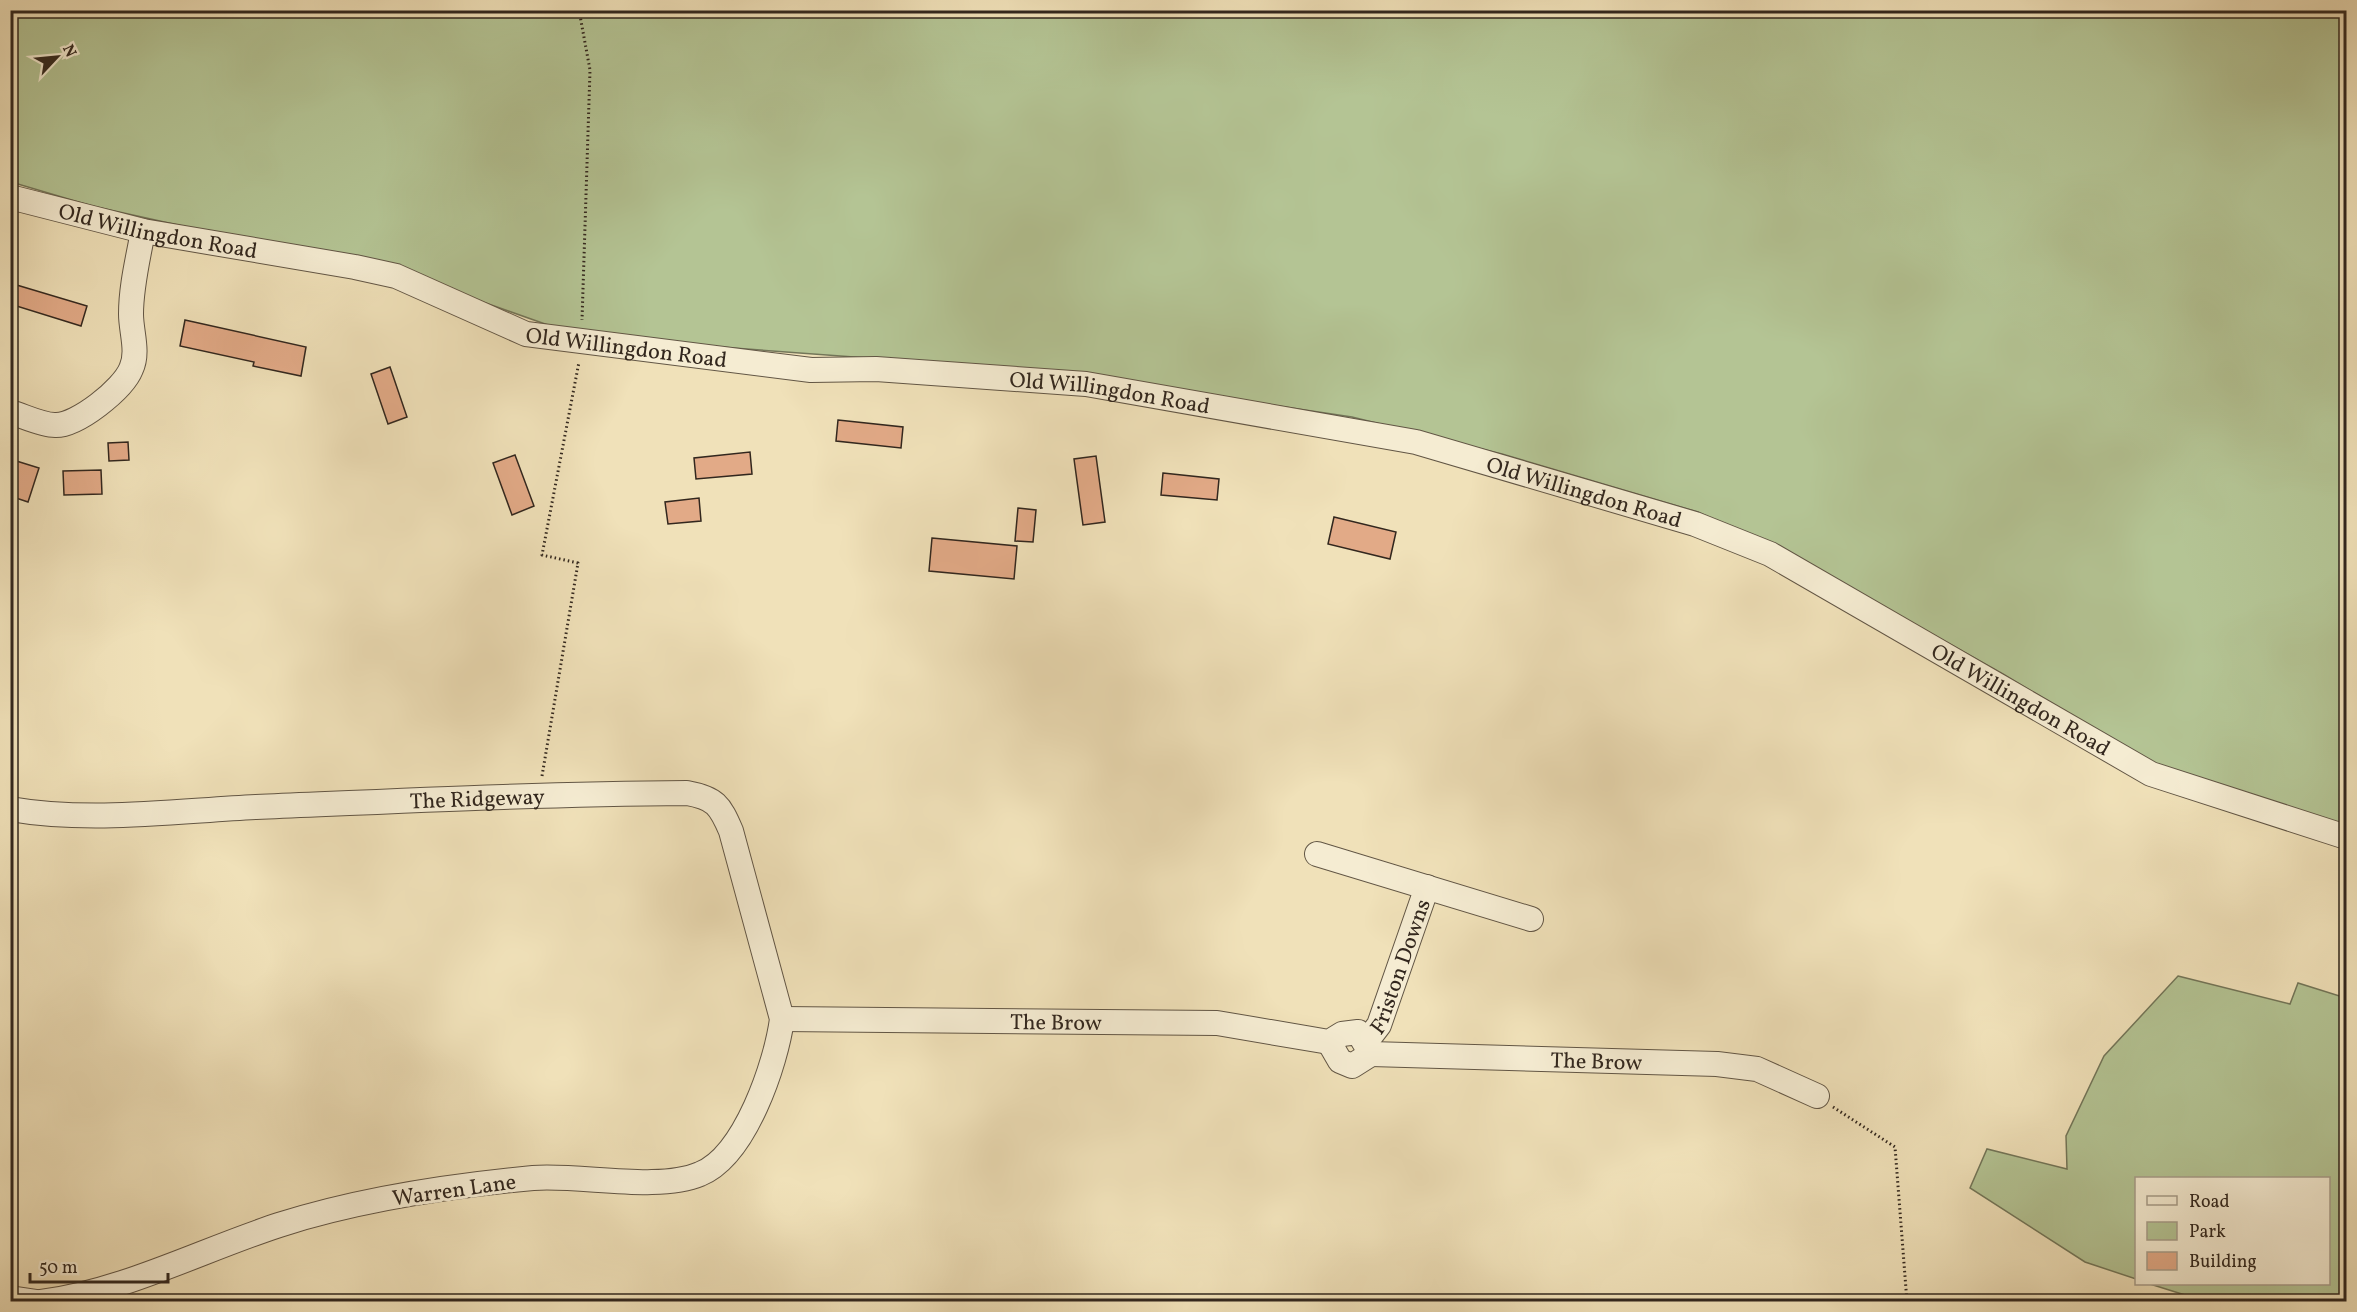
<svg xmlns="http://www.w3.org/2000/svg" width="2357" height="1312" viewBox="0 0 2357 1312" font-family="Vollkorn,serif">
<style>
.green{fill:#b4c494;stroke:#737659;stroke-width:1.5}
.building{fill:#e2aa87;stroke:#32271e;stroke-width:1.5}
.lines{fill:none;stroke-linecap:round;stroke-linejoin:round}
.minor-casing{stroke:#625645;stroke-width:26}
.path{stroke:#32271e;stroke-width:3;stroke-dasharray:1.5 3;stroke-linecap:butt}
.minor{stroke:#f5ecd2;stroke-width:24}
.labels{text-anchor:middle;stroke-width:6;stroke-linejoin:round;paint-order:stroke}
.street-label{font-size:22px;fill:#32271e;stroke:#f5ecd2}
</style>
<rect width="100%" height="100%" fill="#f0e1b9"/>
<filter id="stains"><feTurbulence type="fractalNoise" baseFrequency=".00333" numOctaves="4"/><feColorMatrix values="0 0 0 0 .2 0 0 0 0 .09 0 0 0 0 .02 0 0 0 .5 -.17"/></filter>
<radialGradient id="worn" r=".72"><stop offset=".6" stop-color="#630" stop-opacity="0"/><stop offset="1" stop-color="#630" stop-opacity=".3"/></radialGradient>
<!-- green -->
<g class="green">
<path d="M 10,11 L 2346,11 L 2346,831 L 2157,766 L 2003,674 L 1818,570 L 1698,512 L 1502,454 L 1352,417 L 1044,371 L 598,338 L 548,325 L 409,276 L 92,206 L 11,182 Z"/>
<path d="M 2178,976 L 2290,1004 L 2298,983 L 2346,998 L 2346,1301 L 2204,1301 L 2150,1284 L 2328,1284 L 2328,1178 L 2136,1178 L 2136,1279 L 2085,1262 L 1970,1188 L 1987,1149 L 2067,1169 L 2066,1136 L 2104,1056 Z"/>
</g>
<!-- building -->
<g class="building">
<path d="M 10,283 L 87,306 L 81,326 L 10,304 Z"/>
<path d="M 185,320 L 306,347 L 301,376 L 253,366 L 254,362 L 180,346 Z"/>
<path d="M 390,367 L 407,417 L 388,424 L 371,374 Z"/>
<path d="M 838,420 L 903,427 L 901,448 L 836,441 Z"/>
<path d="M 128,442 L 129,460 L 109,461 L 108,443 Z"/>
<path d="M 750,452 L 752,474 L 696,479 L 694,458 Z"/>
<path d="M 515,455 L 534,506 L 512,515 L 493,463 Z"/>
<path d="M 1096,456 L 1105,522 L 1083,525 L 1074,459 Z"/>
<path d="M 10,459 L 39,468 L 28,502 L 10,496 Z"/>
<path d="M 101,470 L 102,494 L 64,495 L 63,471 Z"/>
<path d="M 1163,473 L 1219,479 L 1217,500 L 1161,495 Z"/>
<path d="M 699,498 L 701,521 L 668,524 L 665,502 Z"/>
<path d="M 1018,508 L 1036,510 L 1033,542 L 1015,541 Z"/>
<path d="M 1334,517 L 1396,532 L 1390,559 L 1328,544 Z"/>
<path d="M 932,538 L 1017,546 L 1014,579 L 929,571 Z"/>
</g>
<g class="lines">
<!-- minor casing -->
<g class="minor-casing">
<g id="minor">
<path id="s1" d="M 10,197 L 143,231 L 355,267 L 396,276 L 526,334 L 811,370 L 876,369 L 1086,384 L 1416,442 L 1695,524 L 1770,554 L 2151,774 L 2346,837"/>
<path d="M 10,412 C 24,416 41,425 55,425 C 77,426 123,389 131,369 C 139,352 131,332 131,314 C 131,286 138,259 143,231"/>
<path id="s2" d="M 10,809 C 90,823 176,811 256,807 C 400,801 543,794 687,793 C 715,798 720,805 731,831 L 782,1019 C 776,1064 745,1156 700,1174 C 658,1192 580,1174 533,1178 C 448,1186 360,1199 279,1225 C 202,1250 122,1292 41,1302"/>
<path d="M 1317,854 L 1531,919"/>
<path id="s3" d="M 782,1019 L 1217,1023 L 1329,1042 L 1342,1034 L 1358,1032 L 1371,1054 L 1717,1064 L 1757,1069 L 1817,1096"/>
<path d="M 1329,1042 L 1340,1061 L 1352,1066 L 1371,1054"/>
<path id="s4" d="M 1366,1042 L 1379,1025 L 1427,887"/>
<path d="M 10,1298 L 37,1302"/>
</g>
</g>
<!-- path -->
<g class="path">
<path d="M 579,10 L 590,70 L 582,320"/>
<path d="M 542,776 L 578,563 L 542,555 L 579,362"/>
<path d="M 1833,1107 L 1895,1147 L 1907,1302"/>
</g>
<!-- minor -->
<use href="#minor" class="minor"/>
</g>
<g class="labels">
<!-- street labels -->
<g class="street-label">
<text dy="8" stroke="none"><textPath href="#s1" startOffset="152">Old Willingdon Road</textPath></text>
<text dy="8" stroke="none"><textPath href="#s1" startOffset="638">Old Willingdon Road</textPath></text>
<text dy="8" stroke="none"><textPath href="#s1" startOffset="1124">Old Willingdon Road</textPath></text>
<text dy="8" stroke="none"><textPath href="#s1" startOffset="1610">Old Willingdon Road</textPath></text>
<text dy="8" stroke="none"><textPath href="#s1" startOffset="2096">Old Willingdon Road</textPath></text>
<text dy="8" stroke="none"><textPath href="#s2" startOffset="468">The Ridgeway</textPath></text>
<text dy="8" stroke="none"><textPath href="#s4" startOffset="84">Friston Downs</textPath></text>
<text dy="8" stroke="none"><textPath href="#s3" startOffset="274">The Brow</textPath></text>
<text dy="8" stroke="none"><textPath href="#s3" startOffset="831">The Brow</textPath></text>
<text transform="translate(454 1189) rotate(-8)" y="8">Warren Lane</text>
</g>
</g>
<!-- margin -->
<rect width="2357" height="1312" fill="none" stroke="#f0e1b9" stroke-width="36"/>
<rect x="12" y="12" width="2333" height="1288" fill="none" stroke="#32271e" stroke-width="3"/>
<rect x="18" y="18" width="2321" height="1276" fill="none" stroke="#32271e" stroke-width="1.5"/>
<!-- legend -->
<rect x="2135" y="1177" width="195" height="108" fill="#f5ecd2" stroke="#a79d8a" stroke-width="1.5"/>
<rect x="2147" y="1196" width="30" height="9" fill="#f5ecd2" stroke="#a79d8a" stroke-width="1.5"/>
<text x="2189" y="1207" font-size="18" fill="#32271e">Road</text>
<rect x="2147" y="1222" width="30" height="18" fill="#b4c494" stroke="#a79d8a" stroke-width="1.5"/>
<text x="2189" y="1237" font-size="18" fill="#32271e">Park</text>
<rect x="2147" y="1252" width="30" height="18" fill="#e2aa87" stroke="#a79d8a" stroke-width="1.5"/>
<text x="2189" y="1267" font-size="18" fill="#32271e">Building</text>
<!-- north arrow -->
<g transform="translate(57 57) rotate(64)" stroke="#f5ecd2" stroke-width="4.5" paint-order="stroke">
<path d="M0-4.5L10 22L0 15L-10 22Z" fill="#32271e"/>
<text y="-9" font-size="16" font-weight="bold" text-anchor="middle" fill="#32271e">N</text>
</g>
<!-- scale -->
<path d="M30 1273v9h138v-9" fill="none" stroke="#32271e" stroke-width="3"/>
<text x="39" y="1273" font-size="18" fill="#32271e" stroke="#f5ecd2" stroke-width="4.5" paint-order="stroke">50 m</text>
<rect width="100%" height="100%" filter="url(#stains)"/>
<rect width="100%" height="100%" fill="url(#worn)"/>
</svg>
